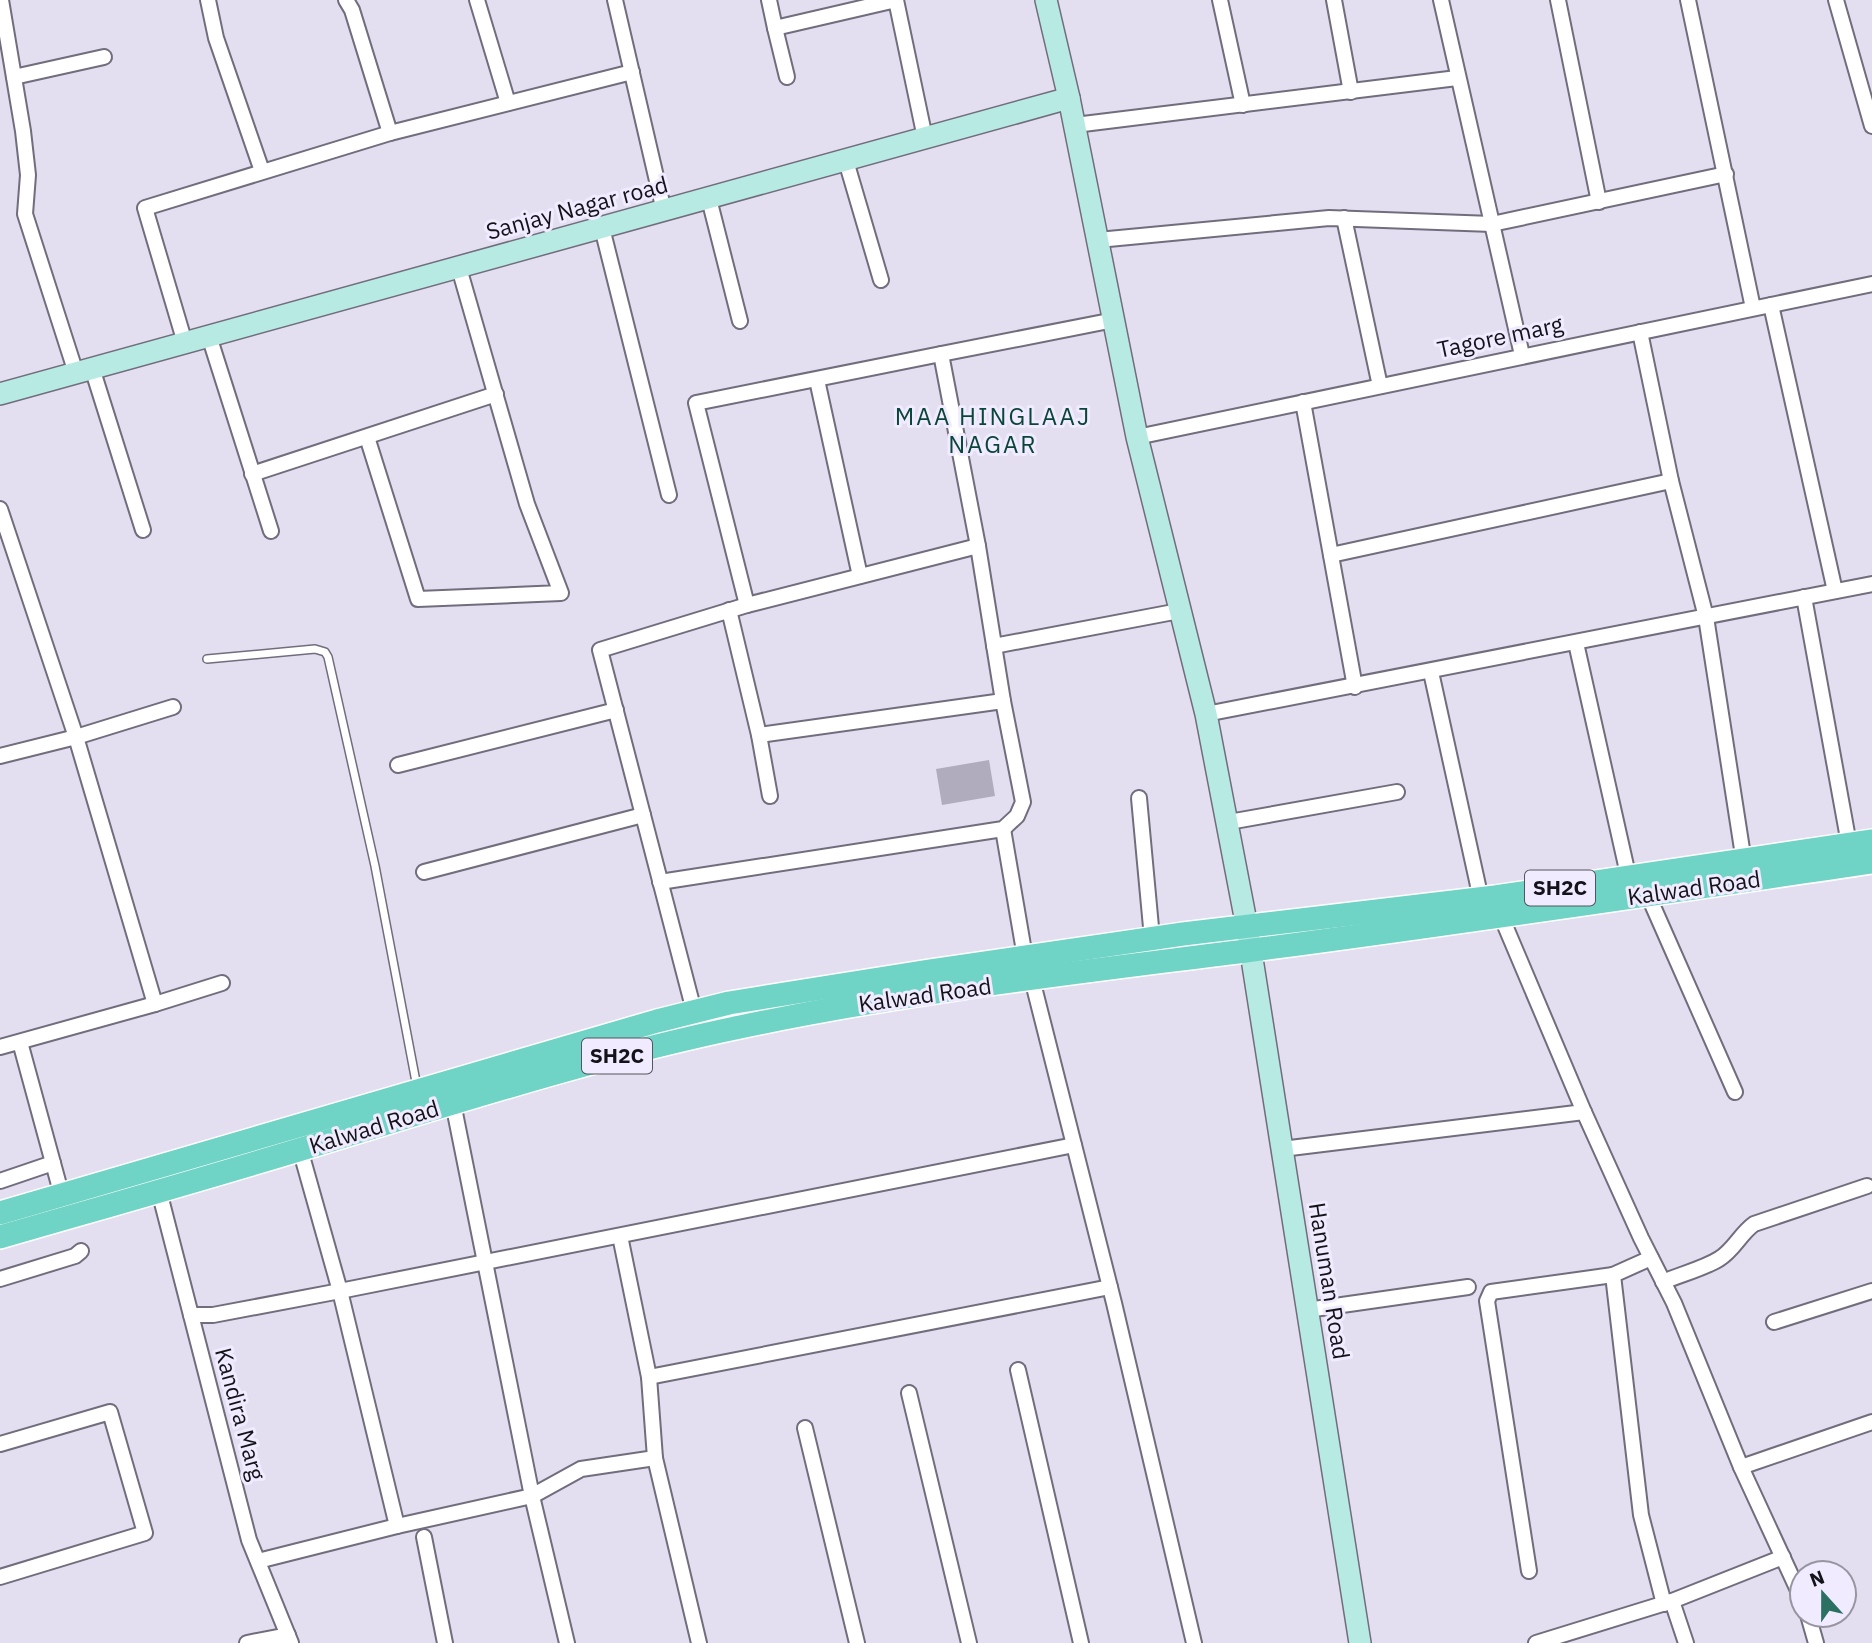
<svg xmlns="http://www.w3.org/2000/svg" width="1872" height="1643" viewBox="0 0 1872 1643" font-family="'IBM Plex Sans',sans-serif">
<style>
.building{fill:#b0abbd}
.lines{fill:none;stroke-linecap:round;stroke-linejoin:round}
.lane-casing{stroke:#716d7d;stroke-width:10}
.street-casing{stroke:#716d7d;stroke-width:18}
.secondary-casing{stroke:#716d7d;stroke-width:24}
.primary-casing{stroke:#fff;stroke-width:26}
.lane{stroke:#fff;stroke-width:7}
.street{stroke:#fff;stroke-width:14}
.secondary{stroke:#b7eae2;stroke-width:21}
.primary{stroke:#6fd4c5;stroke-width:23}
.labels{text-anchor:middle;stroke-width:6;stroke-linejoin:round;paint-order:stroke}
.shield{fill:#f0ebfe;stroke:#56545e;stroke-width:2}
.shield-label{font-size:21px;font-weight:bold;fill:#141319}
.street-label{font-size:23px;fill:#141319;stroke:#f0ebfe}
.neighbourhood-label{font-size:24px;letter-spacing:2px;fill:#0a453a;stroke:#f0ebfe}
</style>
<rect width="100%" height="100%" fill="#e3def0"/>
<!-- building -->
<path class="building" d="M 989,760 L 995,796 L 942,805 L 936,769 Z"/>
<g class="lines">
<!-- lane casing -->
<g class="lane-casing">
<path id="lane" d="M 207,659 L 315,649 L 325,652 L 328,657 L 375,866 L 417,1087"/>
</g>
<!-- street casing -->
<g class="street-casing">
<g id="street">
<path d="M 1,0 L 23,131 L 28,175 L 25,214 L 76,373"/>
<path d="M 208,0 L 216,38 L 262,171"/>
<path d="M 346,0 L 352,10 L 390,133"/>
<path d="M 477,0 L 508,103"/>
<path d="M 615,0 L 664,211"/>
<path d="M 769,0 L 775,28 L 896,0 L 925,138"/>
<path d="M 1220,0 L 1243,105"/>
<path d="M 1334,0 L 1351,92"/>
<path d="M 1441,0 L 1522,355"/>
<path d="M 1558,0 L 1599,202"/>
<path d="M 1688,0 L 1753,308"/>
<path d="M 1836,0 L 1872,126"/>
<path d="M 775,28 L 787,77"/>
<path d="M 14,77 L 104,57"/>
<path d="M 1075,125 L 1457,78"/>
<path d="M 846,161 L 881,280"/>
<path d="M 709,199 L 740,321"/>
<path d="M 1344,218 L 1380,386"/>
<path d="M 602,228 L 669,495"/>
<path d="M 1098,240 L 1329,218 L 1492,224 L 1726,174"/>
<path d="M 1771,305 L 1835,591"/>
<path d="M 1640,332 L 1671,481 L 1706,617 L 1744,862"/>
<path d="M 209,336 L 271,531"/>
<path d="M 185,343 L 145,208 L 390,133 L 632,72"/>
<path d="M 92,368 L 143,530"/>
<path d="M 817,380 L 860,576"/>
<path d="M 1303,402 L 1355,687"/>
<path d="M 367,437 L 418,599 L 561,593 L 527,504 L 459,268"/>
<path d="M 1137,437 L 1872,284"/>
<path d="M 252,474 L 496,394"/>
<path d="M 0,509 L 76,737 L 155,1004"/>
<path d="M 1331,555 L 1671,481"/>
<path d="M 1804,597 L 1849,844"/>
<path d="M 747,605 L 696,403 L 941,354"/>
<path d="M 729,610 L 759,735 L 770,796"/>
<path d="M 1576,643 L 1629,879"/>
<path d="M 994,646 L 1179,611"/>
<path d="M 1431,672 L 1481,899"/>
<path d="M 1206,714 L 1872,584"/>
<path d="M 759,735 L 1003,701"/>
<path d="M 0,756 L 76,737 L 173,707"/>
<path d="M 398,765 L 616,710"/>
<path d="M 1139,798 L 1152,938"/>
<path d="M 1229,822 L 1397,792"/>
<path d="M 1003,829 L 1025,957"/>
<path d="M 424,872 L 643,815"/>
<path d="M 660,882 L 1003,829 L 1017,816 L 1023,802 L 1003,701 L 978,546 L 941,354 L 1114,320"/>
<path d="M 1648,895 L 1735,1092"/>
<path d="M 1501,916 L 1584,1112 L 1641,1238 L 1674,1303 L 1741,1467 L 1802,1599"/>
<path d="M 1032,979 L 1114,1303 L 1194,1643"/>
<path d="M 694,1011 L 600,650 L 747,605 L 978,546"/>
<path d="M 20,1042 L 62,1196"/>
<path d="M 0,1047 L 155,1004 L 222,983"/>
<path d="M 453,1103 L 532,1496 L 567,1643"/>
<path d="M 300,1149 L 340,1291 L 397,1526"/>
<path d="M 1282,1149 L 1584,1112"/>
<path d="M 0,1181 L 53,1163"/>
<path d="M 159,1191 L 249,1540 L 291,1643"/>
<path d="M 620,1236 L 649,1377 L 655,1458 L 699,1643"/>
<path d="M 1651,1258 L 1613,1275 L 1641,1515 L 1664,1604"/>
<path d="M 0,1279 L 75,1256 L 81,1251"/>
<path d="M 1663,1282 C 1681,1274 1703,1269 1719,1259 C 1734,1250 1740,1234 1754,1224 L 1867,1186"/>
<path d="M 1307,1310 L 1468,1287"/>
<path d="M 191,1315 L 213,1315 L 340,1291 L 1074,1145"/>
<path d="M 1774,1322 L 1872,1291"/>
<path d="M 1018,1370 L 1081,1643"/>
<path d="M 649,1377 L 1110,1287"/>
<path d="M 909,1393 L 969,1643"/>
<path d="M 805,1428 L 857,1643"/>
<path d="M 0,1444 L 110,1412 L 145,1533 L 0,1577"/>
<path d="M 1741,1467 L 1872,1422"/>
<path d="M 424,1537 L 445,1643"/>
<path d="M 258,1561 L 397,1526 L 532,1496 L 581,1469 L 655,1458"/>
<path d="M 1529,1571 L 1487,1301 L 1491,1292 L 1613,1275"/>
<path d="M 1672,1601 L 1783,1557"/>
<path d="M 1808,1615 L 1816,1643"/>
<path d="M 247,1643 L 288,1635"/>
<path d="M 1536,1643 L 1672,1601 L 1686,1643"/>
</g>
</g>
<!-- secondary casing -->
<g class="secondary-casing">
<g id="secondary">
<path d="M 1069,98 L 1137,437 L 1206,714 L 1247,927 L 1360,1643"/>
<path d="M 0,394 L 1069,98 L 1046,0"/>
</g>
</g>
<!-- primary casing -->
<g class="primary-casing">
<g id="primary">
<path d="M 0,1213 L 657,1021 L 729,1003 L 929,971 L 1183,934 L 1495,897 L 1872,841"/>
<path d="M 0,1237 C 114,1204 228,1172 341,1137 C 473,1097 605,1055 740,1027 C 909,991 1082,972 1253,950 C 1460,923 1666,892 1872,862"/>
</g>
</g>
<!-- lane -->
<use href="#lane" class="lane"/>
<!-- street -->
<use href="#street" class="street"/>
<!-- secondary -->
<use href="#secondary" class="secondary"/>
<!-- primary -->
<use href="#primary" class="primary"/>
</g>
<g class="labels">
<!-- shield labels -->
<g class="shield">
<rect x="1525" y="870.5" width="70" height="35" rx="5"/>
<rect x="582" y="1038.5" width="70" height="35" rx="5"/>
</g>
<g class="shield-label">
<text x="1560" y="895">SH2C</text>
<text x="617" y="1063">SH2C</text>
</g>
<!-- street labels -->
<g class="street-label">
<text transform="translate(577 208) rotate(-15)" y="8">Sanjay Nagar road</text>
<text transform="translate(1500 337) rotate(-12)" y="8">Tagore marg</text>
<text transform="translate(1694 888) rotate(-8)" y="8">Kalwad Road</text>
<text transform="translate(925 995) rotate(-8)" y="8">Kalwad Road</text>
<text transform="translate(374 1127) rotate(-17)" y="8">Kalwad Road</text>
<text transform="translate(1329 1281) rotate(81)" y="8">Hanuman Road</text>
<text transform="translate(240 1414) rotate(75)" y="8">Kandira Marg</text>
</g>
<!-- neighbourhood labels -->
<g class="neighbourhood-label">
<text x="993" y="425">MAA HINGLAAJ<tspan x="993" dy="28">NAGAR</tspan></text>
</g>
</g>
<!-- north arrow -->
<g transform="translate(1823 1594) rotate(339)"><circle r="33" fill="#f0ebfe" stroke="#9895a2" stroke-width="2"/>
<path d="M0-5L12 26L0 18L-12 26Z" fill="#2c7062"/>
<text y="-10" font-size="19" font-weight="bold" text-anchor="middle" fill="#141319">N</text>
</g>
</svg>
